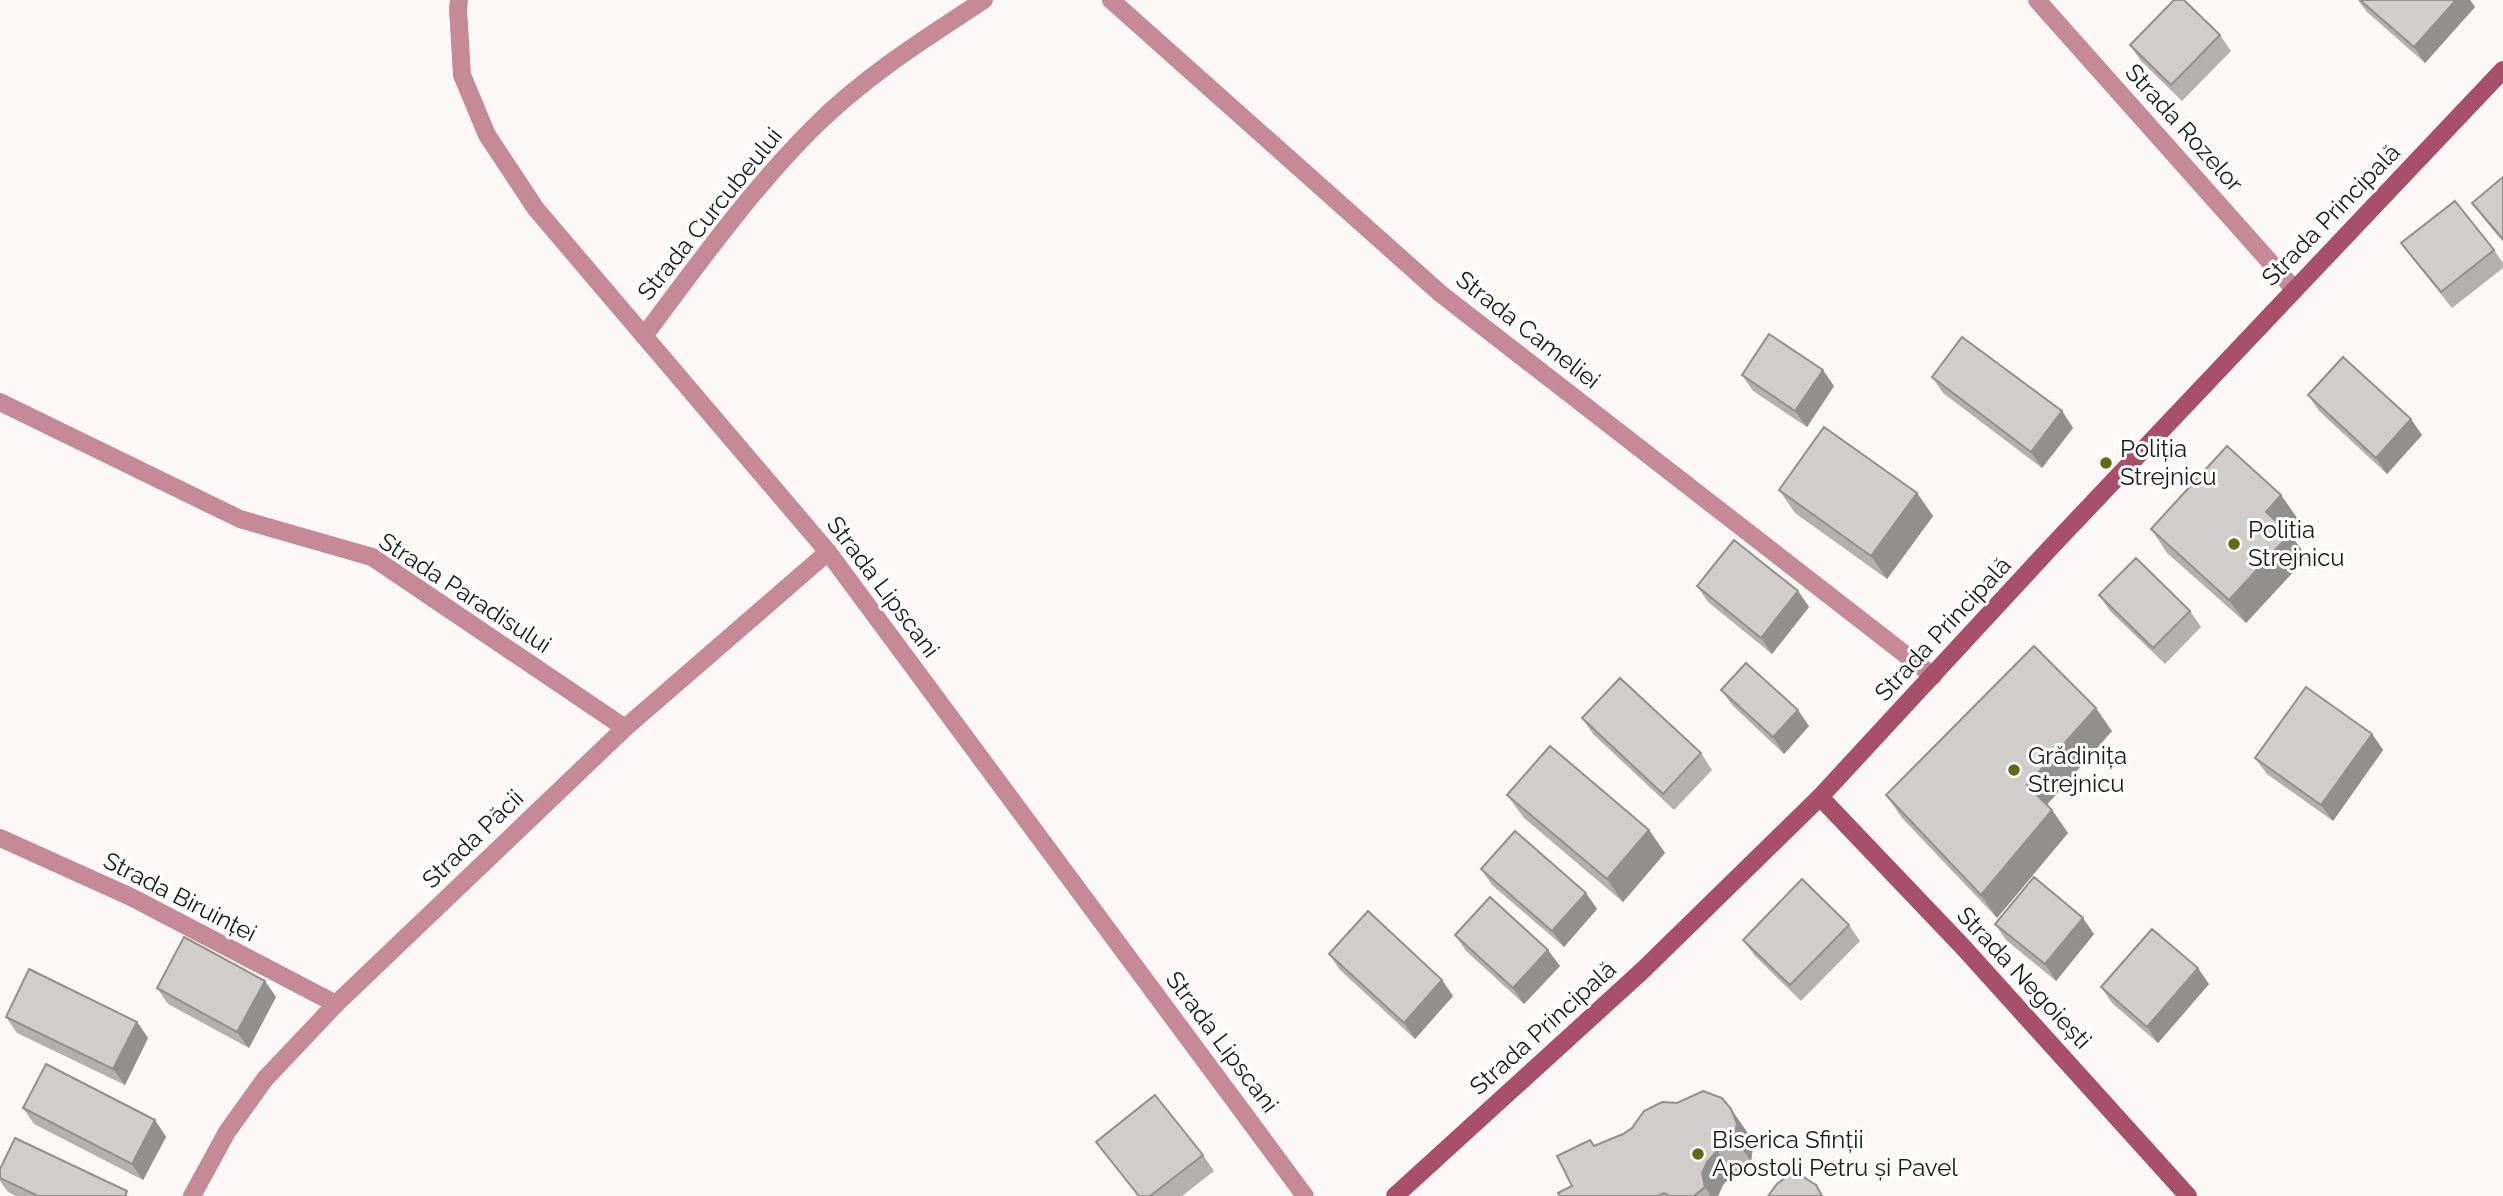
<svg xmlns="http://www.w3.org/2000/svg" width="2503" height="1196" viewBox="0 0 2503 1196" font-family="Raleway,sans-serif">
<style>
.lines{fill:none;stroke-linecap:round;stroke-linejoin:round}
.minor{stroke:#c68998;stroke-width:18}
.secondary{stroke:#a8506a;stroke-width:18}
.wall{fill:#b4b0af}
.shaded-wall{fill:#92908e}
.building{fill:#d1cdcb;stroke:#92908e;stroke-width:2}
.poi-dot{fill:#5d6b13;stroke:#fff;stroke-width:2.5}
.labels{text-anchor:middle;stroke-width:6;stroke-linejoin:round;paint-order:stroke}
.street-label{font-size:24px;fill:#1b1a1a;stroke:#fff}
.poi-label{font-size:24px;fill:#1b1a1a;stroke:#fff;text-anchor:start}
</style>
<rect width="100%" height="100%" fill="#fcf8f7"/>
<g class="lines">
<!-- minor -->
<g class="minor">
<path d="M 459,0 L 458,8 L 462,75 L 487,135 L 536,209 L 828,552 L 1305,1196"/>
<path d="M 1111,0 L 1441,294 L 1933,676"/>
<path d="M 2037,0 L 2294,289"/>
<path d="M 644,336 C 698,264 750,191 813,128 C 864,77 924,39 984,0"/>
<path d="M 0,402 L 240,519 L 372,557 L 625,728"/>
<path d="M 0,838 L 131,897 L 336,1004"/>
<path d="M 192,1196 L 227,1132 L 265,1079 L 336,1004 L 625,728 L 828,552"/>
</g>
<!-- secondary -->
<g class="secondary">
<path d="M 1820,797 L 1963,947 L 2188,1196"/>
<path d="M 1395,1196 L 1642,971 L 1820,797 L 2052,546 L 2503,70"/>
</g>
</g>
<!-- wall -->
<g class="wall">
<path d="M 2358,0 L 2470,0 L 2475,7 L 2425,63 L 2367,12 Z"/>
<path d="M 2220,35 L 2231,51 L 2182,101 L 2141,61 L 2130,45 Z"/>
<path d="M 2503,177 L 2503,242 L 2484,219 L 2472,203 Z"/>
<path d="M 2401,243 L 2494,250 L 2503,263 L 2503,268 L 2452,308 L 2413,259 Z"/>
<path d="M 1742,375 L 1834,386 L 1807,427 L 1753,391 Z"/>
<path d="M 1932,377 L 2062,411 L 2073,428 L 2042,468 L 1943,393 Z"/>
<path d="M 2308,395 L 2422,435 L 2387,474 L 2319,411 Z"/>
<path d="M 1779,490 L 1917,493 L 1933,516 L 1887,579 L 1795,513 Z"/>
<path d="M 2281,495 L 2297,518 L 2286,530 L 2290,534 L 2307,557 L 2246,623 L 2167,553 L 2151,529 Z"/>
<path d="M 1697,586 L 1798,591 L 1809,607 L 1772,654 L 1708,602 Z"/>
<path d="M 2099,595 L 2190,611 L 2201,627 L 2165,664 L 2110,611 Z"/>
<path d="M 1721,690 L 1809,726 L 1784,754 L 1733,706 Z"/>
<path d="M 1582,718 L 1701,753 L 1712,770 L 1674,810 L 1593,734 Z"/>
<path d="M 2112,731 L 2047,805 L 2052,810 L 2068,833 L 1997,918 L 1902,818 L 1886,795 Z"/>
<path d="M 2372,734 L 2383,750 L 2333,821 L 2267,774 L 2255,758 Z"/>
<path d="M 1507,795 L 1649,830 L 1665,853 L 1623,902 L 1524,818 Z"/>
<path d="M 1481,869 L 1586,893 L 1597,909 L 1564,947 L 1492,885 Z"/>
<path d="M 1995,924 L 2094,934 L 2056,981 L 2006,940 Z"/>
<path d="M 1849,925 L 1860,941 L 1801,1001 L 1755,956 L 1743,940 Z"/>
<path d="M 1455,935 L 1560,966 L 1524,1004 L 1466,951 Z"/>
<path d="M 1329,954 L 1442,980 L 1453,996 L 1415,1039 L 1340,970 Z"/>
<path d="M 265,981 L 276,997 L 249,1048 L 168,1004 L 157,988 Z"/>
<path d="M 2209,984 L 2158,1043 L 2112,1003 L 2101,987 Z"/>
<path d="M 6,1017 L 137,1022 L 148,1038 L 125,1085 L 17,1033 Z"/>
<path d="M 1677,1103 L 1731,1109 L 1747,1132 L 1753,1147 L 1751,1161 L 1733,1174 L 1723,1185 L 1718,1196 L 1560,1196 L 1572,1186 L 1595,1146 L 1623,1134 Z"/>
<path d="M 23,1108 L 155,1120 L 166,1137 L 143,1180 L 34,1124 Z"/>
<path d="M 1096,1142 L 1203,1155 L 1214,1171 L 1182,1196 L 1138,1196 Z"/>
<path d="M 0,1169 L 130,1196 L 16,1196 L 8,1192 L 0,1181 Z"/>
</g>
<!-- shaded-wall -->
<g class="shaded-wall">
<path d="M 2456,0 L 2470,0 L 2475,7 L 2425,63 L 2414,47 Z"/>
<path d="M 1823,370 L 1834,386 L 1807,427 L 1795,411 Z"/>
<path d="M 2062,411 L 2073,428 L 2042,468 L 2031,452 Z"/>
<path d="M 2411,419 L 2422,435 L 2387,474 L 2376,458 Z"/>
<path d="M 1917,493 L 1933,516 L 1887,579 L 1871,556 Z"/>
<path d="M 2281,495 L 2297,518 L 2282,535 L 2266,512 Z"/>
<path d="M 2290,534 L 2307,557 L 2246,623 L 2229,600 Z"/>
<path d="M 1798,591 L 1809,607 L 1772,654 L 1761,638 Z"/>
<path d="M 2096,708 L 2112,731 L 2043,809 L 2027,785 Z"/>
<path d="M 1798,710 L 1809,726 L 1784,754 L 1773,737 Z"/>
<path d="M 2372,734 L 2383,750 L 2333,821 L 2321,805 Z"/>
<path d="M 2052,810 L 2068,833 L 1997,918 L 1981,895 Z"/>
<path d="M 1649,830 L 1665,853 L 1623,902 L 1607,879 Z"/>
<path d="M 1586,893 L 1597,909 L 1564,947 L 1552,931 Z"/>
<path d="M 2083,918 L 2094,934 L 2056,981 L 2045,964 Z"/>
<path d="M 1548,950 L 1560,966 L 1524,1004 L 1513,988 Z"/>
<path d="M 2198,968 L 2209,984 L 2158,1043 L 2147,1027 Z"/>
<path d="M 1442,980 L 1453,996 L 1415,1039 L 1404,1023 Z"/>
<path d="M 265,981 L 276,997 L 249,1048 L 237,1032 Z"/>
<path d="M 137,1022 L 148,1038 L 125,1085 L 113,1069 Z"/>
<path d="M 1731,1109 L 1747,1132 L 1753,1147 L 1751,1161 L 1734,1137 Z"/>
<path d="M 155,1120 L 166,1137 L 143,1180 L 132,1164 Z"/>
<path d="M 1717,1151 L 1733,1174 L 1723,1185 L 1718,1196 L 1711,1196 L 1705,1187 L 1702,1173 L 1707,1162 Z"/>
</g>
<!-- building -->
<g class="building">
<path d="M 2174,0 L 2184,0 L 2220,35 L 2171,85 L 2130,45 Z"/>
<path d="M 2360,0 L 2456,0 L 2414,47 Z"/>
<path d="M 2503,177 L 2503,239 L 2472,203 Z"/>
<path d="M 2455,201 L 2494,250 L 2441,292 L 2401,243 Z"/>
<path d="M 1769,334 L 1823,370 L 1795,411 L 1742,375 Z"/>
<path d="M 1962,337 L 2062,411 L 2031,452 L 1932,377 Z"/>
<path d="M 2343,357 L 2411,419 L 2376,458 L 2308,395 Z"/>
<path d="M 1824,427 L 1917,493 L 1871,556 L 1779,490 Z"/>
<path d="M 2227,446 L 2281,495 L 2266,512 L 2290,534 L 2229,600 L 2151,529 Z"/>
<path d="M 1734,540 L 1798,591 L 1761,638 L 1697,586 Z"/>
<path d="M 2136,558 L 2190,611 L 2153,648 L 2099,595 Z"/>
<path d="M 2034,646 L 2096,708 L 2027,785 L 2052,810 L 1981,895 L 1886,795 Z"/>
<path d="M 1746,663 L 1798,710 L 1773,737 L 1721,690 Z"/>
<path d="M 1620,678 L 1701,753 L 1663,794 L 1582,718 Z"/>
<path d="M 2306,687 L 2372,734 L 2321,805 L 2255,758 Z"/>
<path d="M 1550,746 L 1649,830 L 1607,879 L 1507,795 Z"/>
<path d="M 1515,831 L 1586,893 L 1552,931 L 1481,869 Z"/>
<path d="M 2034,877 L 2083,918 L 2045,964 L 1995,924 Z"/>
<path d="M 1802,879 L 1849,925 L 1790,985 L 1743,940 Z"/>
<path d="M 1490,897 L 1548,950 L 1513,988 L 1455,935 Z"/>
<path d="M 1368,911 L 1442,980 L 1404,1023 L 1329,954 Z"/>
<path d="M 2152,929 L 2198,968 L 2147,1027 L 2101,987 Z"/>
<path d="M 184,937 L 265,981 L 237,1032 L 157,988 Z"/>
<path d="M 29,969 L 137,1022 L 113,1069 L 6,1017 Z"/>
<path d="M 46,1064 L 155,1120 L 132,1164 L 23,1108 Z"/>
<path d="M 1703,1091 L 1722,1098 L 1731,1109 L 1737,1124 L 1734,1137 L 1717,1151 L 1707,1162 L 1702,1173 L 1705,1187 L 1694,1196 L 1670,1196 L 1664,1193 L 1657,1196 L 1560,1196 L 1558,1193 L 1572,1186 L 1557,1156 L 1590,1140 L 1594,1146 L 1623,1134 L 1632,1128 L 1644,1111 L 1662,1102 L 1677,1103 Z"/>
<path d="M 1155,1095 L 1203,1155 L 1150,1196 L 1139,1196 L 1096,1142 Z"/>
<path d="M 15,1138 L 127,1191 L 125,1196 L 38,1196 L 0,1178 L 0,1169 Z"/>
<path d="M 1799,1174 L 1816,1185 L 1822,1196 L 1768,1196 L 1777,1184 L 1786,1177 Z"/>
</g>
<!-- markers -->
<g class="poi-dot">
<circle cx="2106" cy="463" r="7"/>
<circle cx="2234" cy="544" r="7"/>
<circle cx="2014" cy="770" r="7"/>
<circle cx="1698" cy="1154" r="7"/>
</g>
<g class="labels">
<!-- street labels -->
<g class="street-label">
<text transform="translate(2184 128) rotate(48)" y="8">Strada Rozelor</text>
<text transform="translate(710 214) rotate(-51)" y="8">Strada Curcubeului</text>
<text transform="translate(2331 215) rotate(-46)" y="8">Strada Principală</text>
<text transform="translate(1528 330) rotate(38)" y="8">Strada Cameliei</text>
<text transform="translate(883 587) rotate(53)" y="8">Strada Lipscani</text>
<text transform="translate(465 593) rotate(33)" y="8">Strada Paradisului</text>
<text transform="translate(1943 629) rotate(-47)" y="8">Strada Principală</text>
<text transform="translate(473 839) rotate(-44)" y="8">Strada Păcii</text>
<text transform="translate(180 897) rotate(27)" y="8">Strada Biruinței</text>
<text transform="translate(2024 978) rotate(47)" y="8">Strada Negoiești</text>
<text transform="translate(1543 1028) rotate(-42)" y="8">Strada Principală</text>
<text transform="translate(1222 1042) rotate(53)" y="8">Strada Lipscani</text>
</g>
<!-- poi labels -->
<g class="poi-label">
<text x="2120" y="457">Poliția<tspan x="2120" dy="28">Strejnicu</tspan></text>
<text x="2248" y="538">Politia<tspan x="2248" dy="28">Strejnicu</tspan></text>
<text x="2028" y="764">Grădinița<tspan x="2028" dy="28">Strejnicu</tspan></text>
<text x="1712" y="1148">Biserica Sfinții<tspan x="1712" dy="28">Apostoli Petru și Pavel</tspan></text>
</g>
</g>
</svg>
